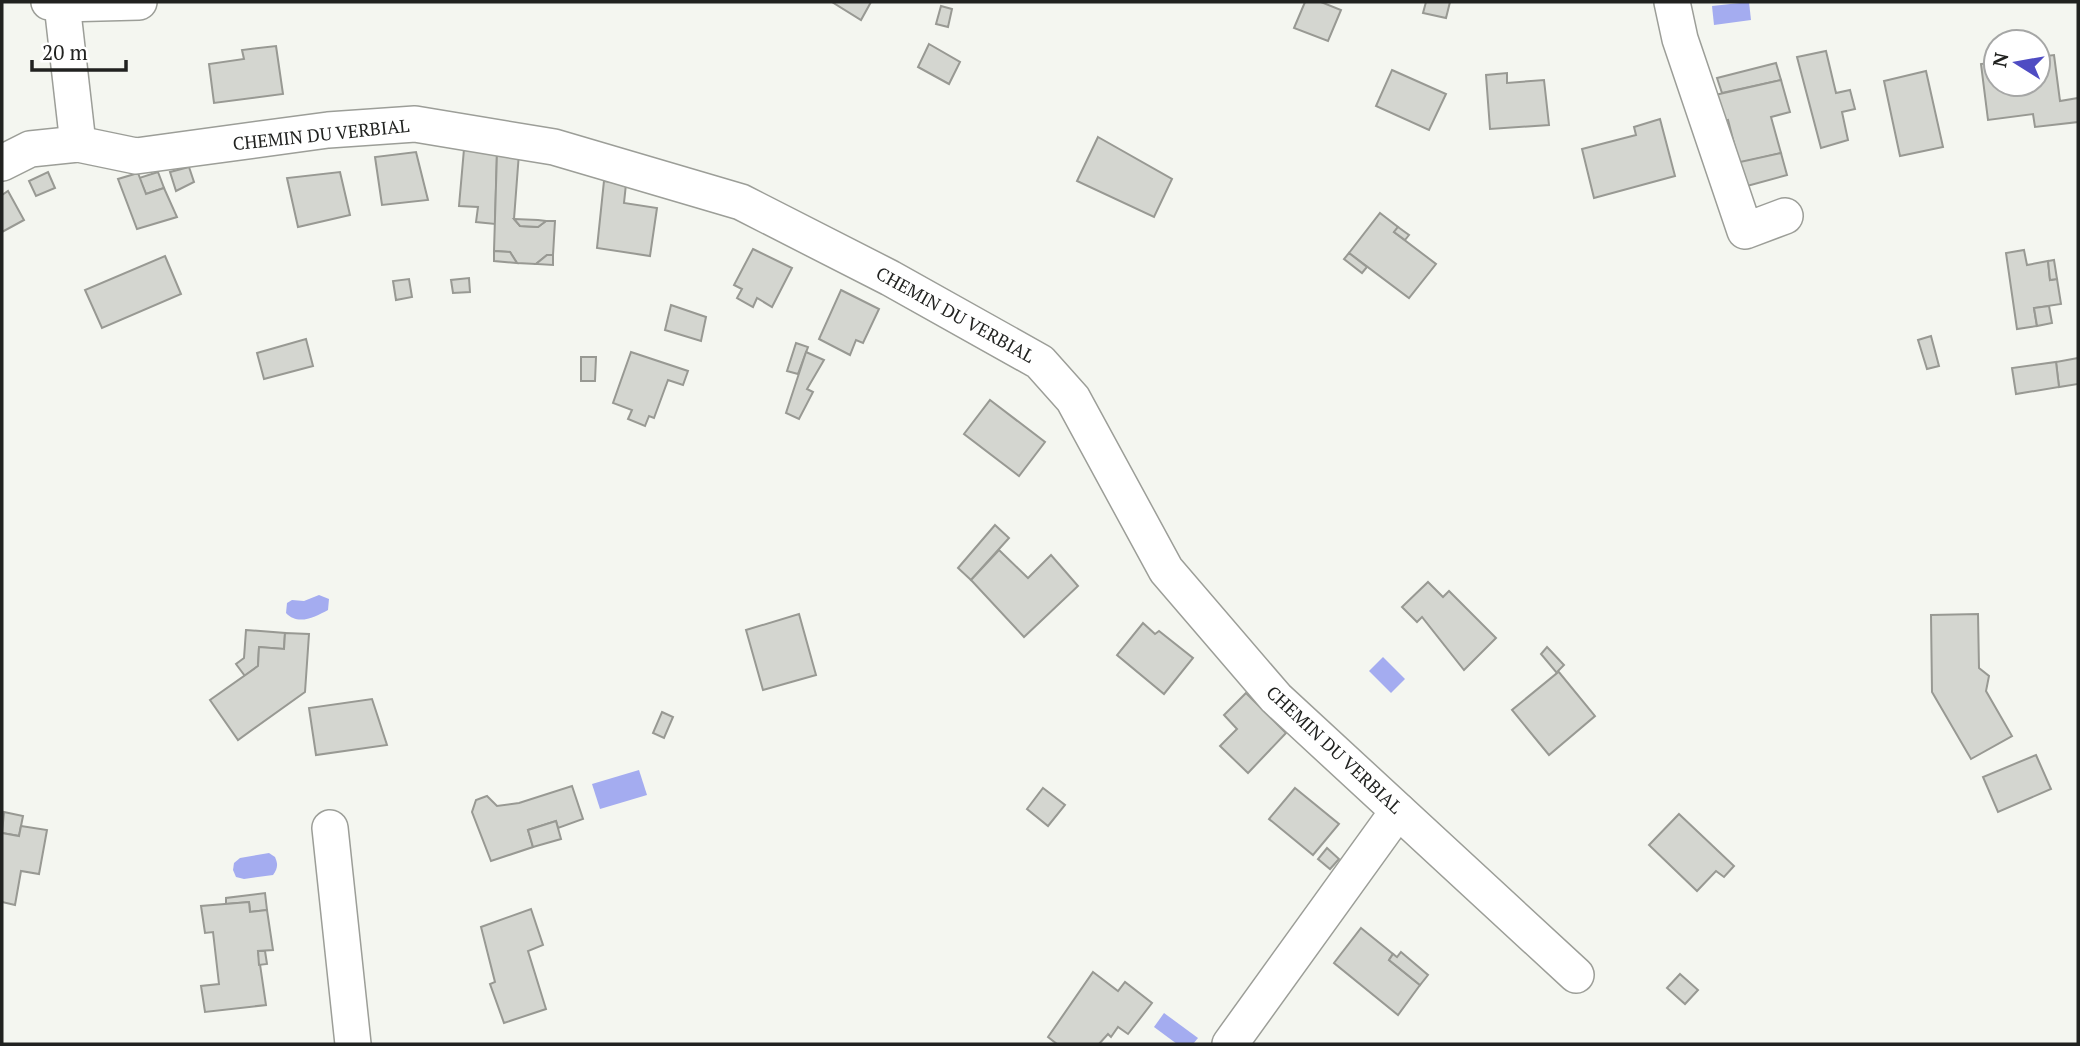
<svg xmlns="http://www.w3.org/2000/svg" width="2080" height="1046" viewBox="0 0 2080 1046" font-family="'PT Serif',serif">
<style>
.water{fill:#a4acf0}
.building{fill:#d4d6d0;stroke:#989993;stroke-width:2}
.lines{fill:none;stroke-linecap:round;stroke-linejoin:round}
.minor-casing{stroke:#9c9e98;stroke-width:38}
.minor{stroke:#fff;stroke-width:35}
.labels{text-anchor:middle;stroke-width:6;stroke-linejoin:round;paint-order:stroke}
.street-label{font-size:18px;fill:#212220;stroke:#fff}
</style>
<rect width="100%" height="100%" fill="#f4f6f0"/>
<!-- water -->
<g class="water">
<path d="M 1749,2 L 1751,20 L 1714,25 L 1712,6 Z"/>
<path d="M 319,595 L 329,599 L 328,610 C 315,617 298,626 286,613 L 287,603 L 292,600 L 304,601 Z"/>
<path d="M 1383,657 L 1405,679 L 1391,693 L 1369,671 Z"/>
<path d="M 639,770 L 647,795 L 600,809 L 592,784 Z"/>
<path d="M 269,853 L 275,857 C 278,864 278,868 273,875 L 244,879 L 236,877 L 233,870 L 234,863 L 240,858 Z"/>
<path d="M 1164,1013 L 1198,1038 L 1193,1044 L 1177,1044 L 1154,1027 Z"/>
</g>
<!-- building -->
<g class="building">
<path d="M 832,2 L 871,2 L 861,20 Z"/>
<path d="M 1305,2 L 1321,2 L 1341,10 L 1328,41 L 1294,28 Z"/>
<path d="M 1426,2 L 1450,2 L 1446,18 L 1423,13 Z"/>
<path d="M 941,6 L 952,9 L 948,27 L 936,24 Z"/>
<path d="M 929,44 L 960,62 L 949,84 L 918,67 Z"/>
<path d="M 276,46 L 283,94 L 214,103 L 209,64 L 244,59 L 242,50 Z"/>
<path d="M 1826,51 L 1836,93 L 1850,90 L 1855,109 L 1842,112 L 1848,140 L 1821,148 L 1797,57 Z"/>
<path d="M 2054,55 L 2060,101 L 2078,98 L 2078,122 L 2035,127 L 2033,114 L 1988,120 L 1981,64 L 1996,62 L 1996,84 L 2038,84 L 2038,57 Z"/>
<path d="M 1776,63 L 1781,80 L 1722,93 L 1717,78 Z"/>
<path d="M 1392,70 L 1446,94 L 1429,130 L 1376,106 Z"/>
<path d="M 1926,71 L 1943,147 L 1900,156 L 1884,81 Z"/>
<path d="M 1507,73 L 1507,83 L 1544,80 L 1549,125 L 1490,129 L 1486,75 Z"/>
<path d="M 1781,80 L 1790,112 L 1771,117 L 1781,153 L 1739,163 L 1728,120 L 1722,121 L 1715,95 Z"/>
<path d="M 1660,119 L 1675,176 L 1594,198 L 1582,149 L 1636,135 L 1634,127 Z"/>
<path d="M 1098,137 L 1172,179 L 1154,217 L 1077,181 Z"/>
<path d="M 464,149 L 497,152 L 495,224 L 476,222 L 478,207 L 459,206 Z"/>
<path d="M 416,152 L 428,200 L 382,205 L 375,157 Z"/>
<path d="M 497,152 L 519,153 L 514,219 L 520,226 L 538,227 L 546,221 L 555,221 L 553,255 L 547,255 L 536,264 L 517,263 L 510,252 L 494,251 Z"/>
<path d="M 1781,153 L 1787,175 L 1747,186 L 1740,162 Z"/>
<path d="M 189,167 L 194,182 L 176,191 L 170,172 Z"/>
<path d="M 48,172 L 55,188 L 36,196 L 29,181 Z"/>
<path d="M 158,172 L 164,188 L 146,194 L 139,178 Z"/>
<path d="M 340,172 L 350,215 L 298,227 L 287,178 Z"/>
<path d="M 138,173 L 146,194 L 164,188 L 177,217 L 137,229 L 118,179 Z"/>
<path d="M 604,181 L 626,184 L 624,203 L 657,208 L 650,256 L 597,248 Z"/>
<path d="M 8,191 L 24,220 L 2,232 L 2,195 Z"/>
<path d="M 1380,213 L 1398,227 L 1394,232 L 1436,264 L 1409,298 L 1349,253 Z"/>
<path d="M 514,219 L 538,220 L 546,221 L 538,227 L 520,226 Z"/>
<path d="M 1398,227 L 1409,235 L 1405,240 L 1394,232 Z"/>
<path d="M 753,249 L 792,268 L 772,307 L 757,298 L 753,307 L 737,298 L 742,289 L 734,285 Z"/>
<path d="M 2024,250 L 2027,265 L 2048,261 L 2050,280 L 2057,279 L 2061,304 L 2034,308 L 2037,326 L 2017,329 L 2006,253 Z"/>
<path d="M 494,251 L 510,252 L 517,263 L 494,261 Z"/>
<path d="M 1349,253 L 1367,267 L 1362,273 L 1344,259 Z"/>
<path d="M 547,255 L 553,255 L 553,265 L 536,264 Z"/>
<path d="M 165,256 L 181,294 L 102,328 L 85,290 Z"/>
<path d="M 2054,260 L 2057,279 L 2050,280 L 2048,261 Z"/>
<path d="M 469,278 L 470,292 L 453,293 L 451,280 Z"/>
<path d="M 409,279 L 412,297 L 396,300 L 393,281 Z"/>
<path d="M 841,290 L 879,309 L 863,343 L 856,340 L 850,355 L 819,339 Z"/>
<path d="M 671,305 L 706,317 L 701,341 L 665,330 Z"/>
<path d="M 2049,306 L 2052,323 L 2037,326 L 2034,308 Z"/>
<path d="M 1931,336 L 1939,366 L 1927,369 L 1918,340 Z"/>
<path d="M 306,339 L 313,366 L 264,379 L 257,353 Z"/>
<path d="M 796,343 L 808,347 L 798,374 L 787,371 Z"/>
<path d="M 631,352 L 688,371 L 683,385 L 668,380 L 654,418 L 649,416 L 645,426 L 628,419 L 632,410 L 613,403 Z"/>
<path d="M 806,352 L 824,360 L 807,389 L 813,392 L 799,419 L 786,413 Z"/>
<path d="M 581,357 L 596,357 L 595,381 L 581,381 Z"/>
<path d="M 2078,358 L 2078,384 L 2059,387 L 2056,362 Z"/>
<path d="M 2056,362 L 2059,387 L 2016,394 L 2012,368 Z"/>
<path d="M 990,400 L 1045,442 L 1019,476 L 964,434 Z"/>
<path d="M 995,525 L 1009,538 L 971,580 L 958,568 Z"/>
<path d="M 999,550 L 1028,578 L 1051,555 L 1078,586 L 1024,637 L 971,580 Z"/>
<path d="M 1428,582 L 1443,597 L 1449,591 L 1496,638 L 1464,670 L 1422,617 L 1417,622 L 1402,607 Z"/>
<path d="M 799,614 L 816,675 L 763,690 L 746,630 Z"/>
<path d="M 1978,614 L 1979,668 L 1989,676 L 1986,691 L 2012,736 L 1971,759 L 1932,692 L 1931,615 Z"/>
<path d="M 1143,623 L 1155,634 L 1159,631 L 1193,658 L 1164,694 L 1117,655 Z"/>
<path d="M 246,630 L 285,633 L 284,649 L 259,647 L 258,666 L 245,676 L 236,664 L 244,658 Z"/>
<path d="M 285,633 L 309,634 L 305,692 L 238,740 L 210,700 L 258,666 L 259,647 L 284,649 Z"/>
<path d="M 1547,647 L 1564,665 L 1558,671 L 1595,716 L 1549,755 L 1512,710 L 1557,673 L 1541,654 Z"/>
<path d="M 1246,693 L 1286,733 L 1248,773 L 1220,746 L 1237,729 L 1224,715 Z"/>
<path d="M 372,699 L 387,745 L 316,755 L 309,708 Z"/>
<path d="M 662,712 L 673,717 L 664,738 L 653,733 Z"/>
<path d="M 2036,755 L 2051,789 L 1998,812 L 1983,777 Z"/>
<path d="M 572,786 L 583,819 L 558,828 L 556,821 L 528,830 L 533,847 L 491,861 L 472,812 L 476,800 L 487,796 L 497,806 L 519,803 Z"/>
<path d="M 1043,788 L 1065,805 L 1048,826 L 1027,809 Z"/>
<path d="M 1295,788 L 1339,824 L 1313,855 L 1269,819 Z"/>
<path d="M 4,812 L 23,816 L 19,836 L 2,833 Z"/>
<path d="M 1679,814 L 1734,866 L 1724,877 L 1716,871 L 1697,891 L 1649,845 Z"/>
<path d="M 556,821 L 561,839 L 533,847 L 528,830 Z"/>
<path d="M 21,826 L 47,830 L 39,874 L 21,871 L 15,905 L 2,902 L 2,833 L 19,836 Z"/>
<path d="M 1327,848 L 1339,859 L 1330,869 L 1318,859 Z"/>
<path d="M 265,893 L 267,910 L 250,912 L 249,902 L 226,904 L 226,898 Z"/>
<path d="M 249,902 L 250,912 L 267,910 L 273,950 L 258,951 L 266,1005 L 205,1012 L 201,986 L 219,984 L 213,932 L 205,933 L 201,906 Z"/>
<path d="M 531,909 L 543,945 L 528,951 L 546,1009 L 504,1023 L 490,984 L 495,982 L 481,927 Z"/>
<path d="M 1361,928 L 1393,954 L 1389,960 L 1420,985 L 1398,1015 L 1334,963 Z"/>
<path d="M 258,951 L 265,951 L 267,964 L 259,965 Z"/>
<path d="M 1401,952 L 1428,975 L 1420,985 L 1389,960 L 1393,954 L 1397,957 Z"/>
<path d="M 1093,972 L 1118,991 L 1125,982 L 1152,1003 L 1128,1034 L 1118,1027 L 1111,1037 L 1108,1034 L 1099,1044 L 1057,1044 L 1048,1037 Z"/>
<path d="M 1680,974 L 1698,990 L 1685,1004 L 1667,988 Z"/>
</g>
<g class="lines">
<!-- minor casing -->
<g class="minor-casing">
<g id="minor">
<path d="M 49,2 L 62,4 L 139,2"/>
<path d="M 1672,2 L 1680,39 L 1745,231 L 1785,216"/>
<path d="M 62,4 L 78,144"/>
<path d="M 2,163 L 30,149 L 78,144 L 136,156 L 328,130 L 415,124 L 554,147 L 741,202 L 890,278 L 1040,362 L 1073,399 L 1166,570 L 1276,698 L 1576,975"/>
<path d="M 330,828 L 353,1044"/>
<path d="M 1230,1044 L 1398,811"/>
</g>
</g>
<!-- minor -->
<use href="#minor" class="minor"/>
</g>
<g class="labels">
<!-- street labels -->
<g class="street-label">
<text transform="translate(321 135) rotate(-6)" y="6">CHEMIN DU VERBIAL</text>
<text transform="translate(955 315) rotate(29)" y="6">CHEMIN DU VERBIAL</text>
<text transform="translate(1334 750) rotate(43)" y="6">CHEMIN DU VERBIAL</text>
</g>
</g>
<!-- border -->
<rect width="2080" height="1046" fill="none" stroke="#212220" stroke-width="7"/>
<!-- north arrow -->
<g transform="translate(2017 63) rotate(281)"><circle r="33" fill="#ffffff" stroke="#a6a7a6" stroke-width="2"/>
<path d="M0-5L12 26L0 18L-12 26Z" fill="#4f4cc3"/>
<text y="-10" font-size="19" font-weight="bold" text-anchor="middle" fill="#212220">N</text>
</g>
<!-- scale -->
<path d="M32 60v10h94v-10" fill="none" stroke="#212220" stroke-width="3.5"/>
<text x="42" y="60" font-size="21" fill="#212220" stroke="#ffffff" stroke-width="5" paint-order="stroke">20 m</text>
</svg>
